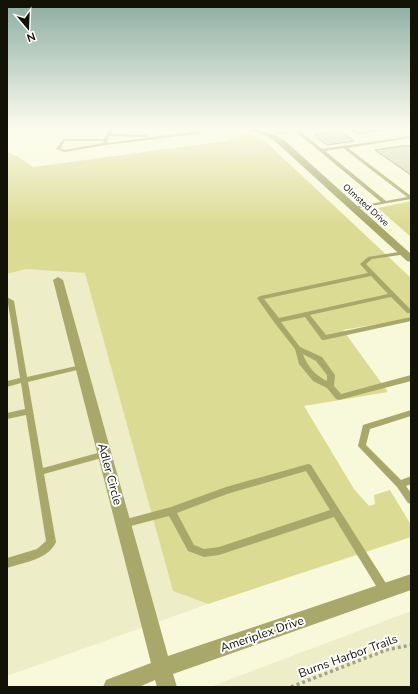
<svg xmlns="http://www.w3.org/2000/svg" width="418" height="694" viewBox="0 0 418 694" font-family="'Nunito Sans',sans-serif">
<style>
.built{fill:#ededc7}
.green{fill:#dcdb94}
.building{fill:#d3d4b5;stroke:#86876a}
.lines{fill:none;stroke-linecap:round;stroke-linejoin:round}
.path{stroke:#a1a28a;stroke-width:3.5;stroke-dasharray:3 3;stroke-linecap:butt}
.lane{fill:#a9a86b;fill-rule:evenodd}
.street{fill:#a9a86b;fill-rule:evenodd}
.labels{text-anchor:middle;stroke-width:4;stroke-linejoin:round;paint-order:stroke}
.far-street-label{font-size:9px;fill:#121207;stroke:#fff}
.near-street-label{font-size:12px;fill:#121207;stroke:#fff}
</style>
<rect width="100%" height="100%" fill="#f8f9da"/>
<!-- built -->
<g class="built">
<path d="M 26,269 L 85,272 L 173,591 L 208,604 L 7,676 L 7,274 Z"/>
<path d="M 411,611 L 411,687 L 210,687 Z"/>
</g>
<!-- green -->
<g class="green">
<path d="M 247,132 L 265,141 L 411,278 L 411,318 L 343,330 L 388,392 L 304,406 L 354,489 L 369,506 L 375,504 L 374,495 L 390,490 L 411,525 L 411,537 L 208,604 L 173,591 L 85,273 L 26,269 L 7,274 L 7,152 L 17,156 L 33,167 L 226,141 Z"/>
<path d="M 411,201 L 411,237 L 378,208 Z"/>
</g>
<!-- building -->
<g class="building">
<path d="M 340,131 L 354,141 L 327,145 L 314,135 Z"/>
<path d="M 402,146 L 411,146 L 411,175 L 375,150 Z"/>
</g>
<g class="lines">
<!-- path -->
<path class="path" d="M 291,687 L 386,650 L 411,645"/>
<!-- lane -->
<g class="lane">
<path d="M 111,128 L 115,128 L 111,134 L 146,135 L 148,136 L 146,137 L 110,136 L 107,140 L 108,143 L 198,131 L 180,129 L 178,128 L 190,128 L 204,130 L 198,134 L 106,145 L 64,152 L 56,149 L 63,139 L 104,139 ZM 65,141 L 103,141 L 104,143 L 64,150 L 61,148 Z"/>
<path d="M 306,128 L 316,128 L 314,129 L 300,131 L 322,149 L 411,136 L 411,138 L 348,148 L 411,196 L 411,199 L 353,209 L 353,207 L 381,202 L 295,131 L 269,136 L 267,135 ZM 343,148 L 407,197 L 386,201 L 325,151 Z"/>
<path d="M 348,128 L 352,128 L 359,132 L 392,128 L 401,128 L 399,129 L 358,134 Z"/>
<path d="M 405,251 L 407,252 L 407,254 L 372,259 L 366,264 L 411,310 L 411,313 L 407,313 L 391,297 L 310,315 L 326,335 L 411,317 L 411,321 L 324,340 L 322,340 L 305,317 L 281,322 L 300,347 L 322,357 L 335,375 L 334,386 L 341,394 L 411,375 L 411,381 L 339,400 L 336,399 L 327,388 L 313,381 L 299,364 L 295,349 L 274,322 L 257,298 L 260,296 L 368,273 L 360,264 L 368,257 ZM 371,276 L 388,294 L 279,318 L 264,299 ZM 303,354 L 316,361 L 327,375 L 327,381 C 316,376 307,366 303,354 Z"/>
<path d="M 7,297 L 14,301 L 27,377 L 81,365 L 85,367 L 81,369 L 28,382 L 43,468 L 105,451 L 108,452 L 109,454 L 108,456 L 105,457 L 44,474 L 56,542 C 48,560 24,562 7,568 L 7,558 L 37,549 L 46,541 L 26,415 L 7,419 L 7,413 L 25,409 L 21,383 L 7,387 L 7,381 L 20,378 Z"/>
<path d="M 411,410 L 411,416 L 370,429 L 366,445 L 401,480 L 411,476 L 411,484 L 406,486 L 411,493 L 411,504 L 408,503 L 397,487 L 358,446 L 363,425 Z"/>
<path d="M 308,464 L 311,465 L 389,588 L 390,591 L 389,594 L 385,596 L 381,594 L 334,517 L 219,555 L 204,557 L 188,551 L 169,516 L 123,528 L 120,527 L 118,524 L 120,521 L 123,520 L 171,507 L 226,487 ZM 306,471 L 330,510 L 219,547 L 204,549 L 194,545 L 177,513 L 227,494 Z"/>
</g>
<!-- street -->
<g class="street">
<path d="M 245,128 C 259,128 271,133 284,140 L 411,254 L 411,262 L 407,261 L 278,144 L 267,136 L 246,129 Z"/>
<path d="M 58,277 L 63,280 L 168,656 L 411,574 L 411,590 L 173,674 L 177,687 L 157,687 L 155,680 L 139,687 L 103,687 L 106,680 L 151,663 L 53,280 Z"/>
</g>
</g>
<!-- sky -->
<linearGradient id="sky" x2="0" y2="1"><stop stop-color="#8caca2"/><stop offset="0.57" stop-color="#fcfcee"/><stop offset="1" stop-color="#fcfcee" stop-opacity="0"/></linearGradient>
<rect width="418" height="225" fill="url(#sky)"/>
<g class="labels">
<!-- far-street labels -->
<g class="far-street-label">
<text transform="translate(366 205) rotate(42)" y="3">Olmsted Drive</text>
</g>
<!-- near-street labels -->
<g class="near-street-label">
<text transform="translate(110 474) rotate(75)" y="4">Adler Circle</text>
<text transform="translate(262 634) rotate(-19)" y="4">Ameriplex Drive</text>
<text transform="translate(348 656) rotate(-20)" y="4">Burns Harbor Trails</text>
</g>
</g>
<!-- border -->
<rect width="418" height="694" fill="none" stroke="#121207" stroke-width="16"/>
<!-- north arrow -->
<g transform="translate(28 28) rotate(161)" stroke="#ffffff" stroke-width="3" paint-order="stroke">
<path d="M0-3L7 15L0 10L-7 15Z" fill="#121207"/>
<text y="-6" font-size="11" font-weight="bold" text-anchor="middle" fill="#121207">N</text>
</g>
</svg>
